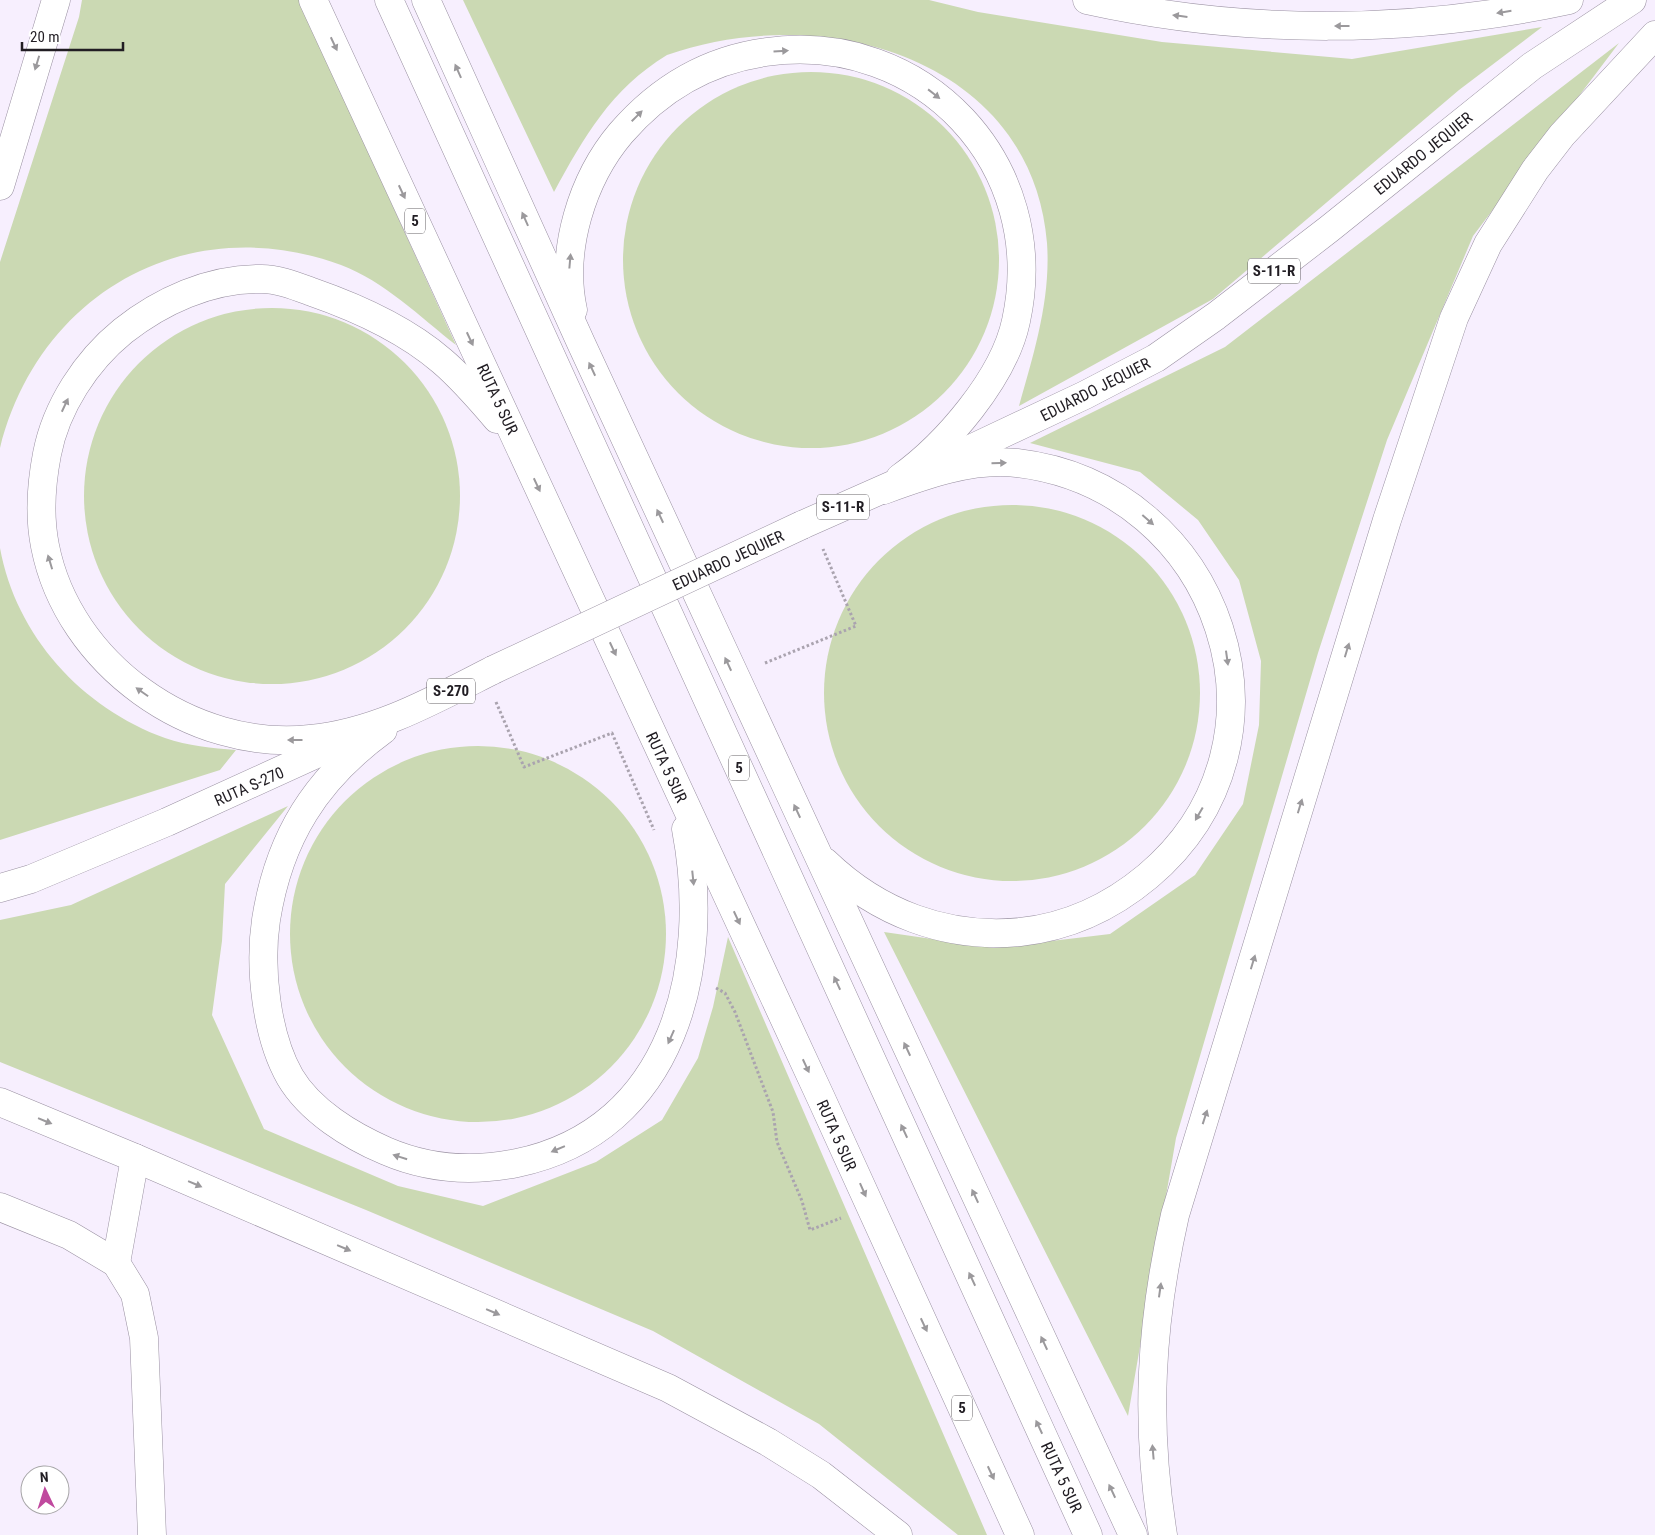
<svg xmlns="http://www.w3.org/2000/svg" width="1655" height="1535" viewBox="0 0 1655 1535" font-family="'Roboto Condensed',sans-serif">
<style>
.green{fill:#cbd9b3}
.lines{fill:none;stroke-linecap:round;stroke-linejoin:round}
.minor-casing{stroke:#9990a1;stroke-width:29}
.highway-casing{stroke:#9990a1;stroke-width:29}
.path{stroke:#aaa3af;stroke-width:3;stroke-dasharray:2.5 2.5;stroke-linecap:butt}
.minor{stroke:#fff;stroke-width:28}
.highway{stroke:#fff;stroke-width:28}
.highway-bridge-casing{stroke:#9990a1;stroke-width:29;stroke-linecap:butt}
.highway-bridge{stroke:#fff;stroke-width:28}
.oneway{fill:#9b999c}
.labels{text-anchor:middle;stroke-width:4;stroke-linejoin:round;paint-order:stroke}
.shield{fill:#fff;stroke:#646165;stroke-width:1}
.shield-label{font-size:15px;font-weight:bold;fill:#211d23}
.street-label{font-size:16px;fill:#211d23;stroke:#fff}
</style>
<rect width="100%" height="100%" fill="#f7effe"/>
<!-- green -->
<g class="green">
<path d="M 82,0 L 299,0 L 456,345 C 420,317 384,281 341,265 C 189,209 39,292 0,448 L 0,262 L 79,17 Z"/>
<path d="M 463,0 L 929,0 L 978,12 L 1162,42 L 1352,59 L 1542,27 L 1459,90 L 1213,299 L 1019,406 C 1034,353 1051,299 1047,243 C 1032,58 822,0 667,55 C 611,89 584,137 554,192 Z"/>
<path d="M 1619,43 L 1473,236 L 1387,440 L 1318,653 L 1176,1138 L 1128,1416 L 884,932 L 994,948 L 1110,934 L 1195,875 L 1243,804 L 1259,725 L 1261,661 L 1239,580 L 1198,520 L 1140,472 L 1030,443 L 1225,347 Z"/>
<circle cx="811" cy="260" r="188"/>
<circle cx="272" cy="496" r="188"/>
<circle cx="1012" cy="693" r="188"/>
<path d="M 0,548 C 16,636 82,708 165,738 C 188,746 212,748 236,750 L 220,770 L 0,840 Z"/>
<circle cx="478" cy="934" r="188"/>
<path d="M 288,806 L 225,884 L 222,941 L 212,1015 L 264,1129 L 398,1186 L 483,1206 L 596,1162 L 662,1120 L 698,1058 L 713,1007 L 728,937 L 987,1535 L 958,1535 L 819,1424 L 653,1331 L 366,1210 L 0,1062 L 0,920 L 71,905 Z"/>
</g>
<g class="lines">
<!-- minor casing -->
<g class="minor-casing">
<g id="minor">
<path d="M 0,888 L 31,879 L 167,822 L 360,734"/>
<path d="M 0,1207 L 69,1235 L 116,1263 L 135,1294 L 144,1338 L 152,1535"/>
<path d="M 116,1263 L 135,1158"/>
</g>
</g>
<!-- highway casing -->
<g class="highway-casing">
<g id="highway">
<path d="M 313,0 L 821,1098 L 1020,1535"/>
<path d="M 389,0 L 1088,1535"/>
<path d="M 426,0 L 581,343 L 1133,1535"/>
<path d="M 1087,0 C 1246,35 1411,34 1569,0"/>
<path d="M 0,186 L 56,0"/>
<path d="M 573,310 C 560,250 582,179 621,133 C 659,89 708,60 766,52 C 923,30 1050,165 1016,321 C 1004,378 946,445 900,478"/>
<path d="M 945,461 L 1085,395 L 1156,358 L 1216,316 L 1329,229 L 1532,66 L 1632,0"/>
<path d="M 802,525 L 899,482"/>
<path d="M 493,670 C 434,700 376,733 310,739 C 192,752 68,664 45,546 C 39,516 41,485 47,454 C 56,407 86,361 123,331 C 161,301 209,279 259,279 C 276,278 296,286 312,292 C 358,308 405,329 442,361 C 462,378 480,399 497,419"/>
<path d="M 383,730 C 316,779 279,837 266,920 C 259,967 266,1035 290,1077 C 310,1111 351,1136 386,1151 C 428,1169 473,1172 517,1163 C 675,1130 712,966 686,829"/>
<path d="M 825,862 C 878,913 946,939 1020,932 C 1068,927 1111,907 1148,876 C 1308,741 1221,487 1017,463 C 972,458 925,475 884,490"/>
<path d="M 0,1102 L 135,1158 L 668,1388 L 768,1442 L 821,1475 L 898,1535"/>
<path d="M 1163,1535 C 1145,1423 1150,1326 1175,1215 L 1387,520 L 1454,318 L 1488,244 L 1535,170 L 1562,135 L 1655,35"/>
</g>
</g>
<!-- path -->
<g class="path">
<path d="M 765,663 L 856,626 L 823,549"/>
<path d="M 496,702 L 524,767 L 612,733 L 654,830"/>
<path d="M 716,988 L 725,993 L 735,1012 L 773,1112 L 777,1142 L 802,1201 L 810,1230 L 841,1218"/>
</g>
<!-- minor -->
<use href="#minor" class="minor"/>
<!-- highway -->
<use href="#highway" class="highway"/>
<!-- highway-bridge casing -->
<g class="highway-bridge-casing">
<path id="highway-bridge" d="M 493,670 L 802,525"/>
</g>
<!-- highway-bridge -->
<use href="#highway-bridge" class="highway-bridge"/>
</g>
<!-- one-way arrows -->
<defs><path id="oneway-solid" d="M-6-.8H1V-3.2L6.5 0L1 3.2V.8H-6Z" transform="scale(1.25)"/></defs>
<g class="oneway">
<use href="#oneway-solid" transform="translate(1504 12) rotate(171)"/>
<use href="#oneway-solid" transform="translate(1180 16) rotate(-173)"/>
<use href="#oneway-solid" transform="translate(1342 26) rotate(-180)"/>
<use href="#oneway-solid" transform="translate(334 44) rotate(65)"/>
<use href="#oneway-solid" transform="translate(781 51) rotate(-4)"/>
<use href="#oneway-solid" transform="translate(37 63) rotate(107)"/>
<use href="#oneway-solid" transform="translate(458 71) rotate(-114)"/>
<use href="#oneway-solid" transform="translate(934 94) rotate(38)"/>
<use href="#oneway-solid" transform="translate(637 116) rotate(-45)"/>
<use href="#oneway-solid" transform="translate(402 192) rotate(65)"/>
<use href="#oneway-solid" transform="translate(525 219) rotate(-114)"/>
<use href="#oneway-solid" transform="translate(570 261) rotate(-85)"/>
<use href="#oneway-solid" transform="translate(470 339) rotate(65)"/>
<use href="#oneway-solid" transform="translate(592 369) rotate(-115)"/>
<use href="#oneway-solid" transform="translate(65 405) rotate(-65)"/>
<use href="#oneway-solid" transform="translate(999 463) rotate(-2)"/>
<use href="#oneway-solid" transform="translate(537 485) rotate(65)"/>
<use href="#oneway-solid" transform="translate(660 516) rotate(-115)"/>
<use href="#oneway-solid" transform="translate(1148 520) rotate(41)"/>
<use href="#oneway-solid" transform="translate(50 562) rotate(-107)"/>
<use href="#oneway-solid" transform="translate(613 649) rotate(65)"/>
<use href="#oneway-solid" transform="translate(1347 650) rotate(-73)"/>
<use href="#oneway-solid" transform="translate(1227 658) rotate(82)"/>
<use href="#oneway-solid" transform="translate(728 664) rotate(-115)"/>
<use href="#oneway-solid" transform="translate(142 692) rotate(-145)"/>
<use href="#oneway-solid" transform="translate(295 740) rotate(180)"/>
<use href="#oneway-solid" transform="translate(1300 806) rotate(-73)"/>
<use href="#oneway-solid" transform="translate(797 811) rotate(-115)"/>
<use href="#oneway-solid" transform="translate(1199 814) rotate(120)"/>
<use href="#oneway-solid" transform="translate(693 878) rotate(84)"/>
<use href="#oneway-solid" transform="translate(737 918) rotate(65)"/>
<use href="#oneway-solid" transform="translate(1253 962) rotate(-73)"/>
<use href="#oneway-solid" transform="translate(837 983) rotate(-115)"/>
<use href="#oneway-solid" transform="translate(671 1037) rotate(114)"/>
<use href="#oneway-solid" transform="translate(907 1049) rotate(-115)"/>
<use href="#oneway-solid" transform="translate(806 1066) rotate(65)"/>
<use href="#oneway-solid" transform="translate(1205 1117) rotate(-72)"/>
<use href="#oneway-solid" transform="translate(45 1121) rotate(22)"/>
<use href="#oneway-solid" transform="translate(904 1131) rotate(-115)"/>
<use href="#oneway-solid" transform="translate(558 1149) rotate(157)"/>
<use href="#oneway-solid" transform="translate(400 1157) rotate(-162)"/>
<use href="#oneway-solid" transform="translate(195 1184) rotate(23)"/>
<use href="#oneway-solid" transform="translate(863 1190) rotate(66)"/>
<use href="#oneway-solid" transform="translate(975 1196) rotate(-115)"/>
<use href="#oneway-solid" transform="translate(344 1248) rotate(23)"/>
<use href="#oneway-solid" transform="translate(972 1279) rotate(-115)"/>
<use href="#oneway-solid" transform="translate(1160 1290) rotate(-82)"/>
<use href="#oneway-solid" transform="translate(493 1312) rotate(23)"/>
<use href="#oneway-solid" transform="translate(924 1325) rotate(65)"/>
<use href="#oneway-solid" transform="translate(1044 1343) rotate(-115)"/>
<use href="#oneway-solid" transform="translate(1039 1427) rotate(-115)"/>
<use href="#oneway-solid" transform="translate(1153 1452) rotate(-95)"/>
<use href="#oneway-solid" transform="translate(991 1473) rotate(65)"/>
<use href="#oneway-solid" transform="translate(1112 1491) rotate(-115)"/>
</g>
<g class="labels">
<!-- shield labels -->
<g class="shield">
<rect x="405" y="208.5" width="20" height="25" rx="4"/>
<rect x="1248" y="258.5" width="52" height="25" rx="4"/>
<rect x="817" y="494.5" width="52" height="25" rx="4"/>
<rect x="427" y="678.5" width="48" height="25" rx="4"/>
<rect x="729" y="755.5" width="20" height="25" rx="4"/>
<rect x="952" y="1395.5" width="20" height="25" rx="4"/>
</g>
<g class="shield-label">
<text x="415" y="226">5</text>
<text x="1274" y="276">S-11-R</text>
<text x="843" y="512">S-11-R</text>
<text x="451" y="696">S-270</text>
<text x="739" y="773">5</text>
<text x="962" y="1413">5</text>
</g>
<!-- street labels -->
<g class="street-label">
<text transform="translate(1423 153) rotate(-39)" y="6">EDUARDO JEQUIER</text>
<text transform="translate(1095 389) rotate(-27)" y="6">EDUARDO JEQUIER</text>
<text transform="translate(498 399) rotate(65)" y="6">RUTA 5 SUR</text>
<text transform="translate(728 560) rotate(-25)" y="6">EDUARDO JEQUIER</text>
<text transform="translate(667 767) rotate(65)" y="6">RUTA 5 SUR</text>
<text transform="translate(249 786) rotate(-24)" y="6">RUTA S-270</text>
<text transform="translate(837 1135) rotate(66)" y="6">RUTA 5 SUR</text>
<text transform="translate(1062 1477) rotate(65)" y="6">RUTA 5 SUR</text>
</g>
</g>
<!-- north arrow -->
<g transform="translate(45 1490) rotate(356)"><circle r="24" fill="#ffffff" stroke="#a6a5a7"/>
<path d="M0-4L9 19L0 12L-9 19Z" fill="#c0499e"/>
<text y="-8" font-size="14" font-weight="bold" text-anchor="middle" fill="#211d23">N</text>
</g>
<!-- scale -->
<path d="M22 42v8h101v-8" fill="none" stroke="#211d23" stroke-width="2.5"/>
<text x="30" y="42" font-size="15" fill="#211d23" stroke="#ffffff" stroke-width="4" paint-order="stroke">20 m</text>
</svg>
